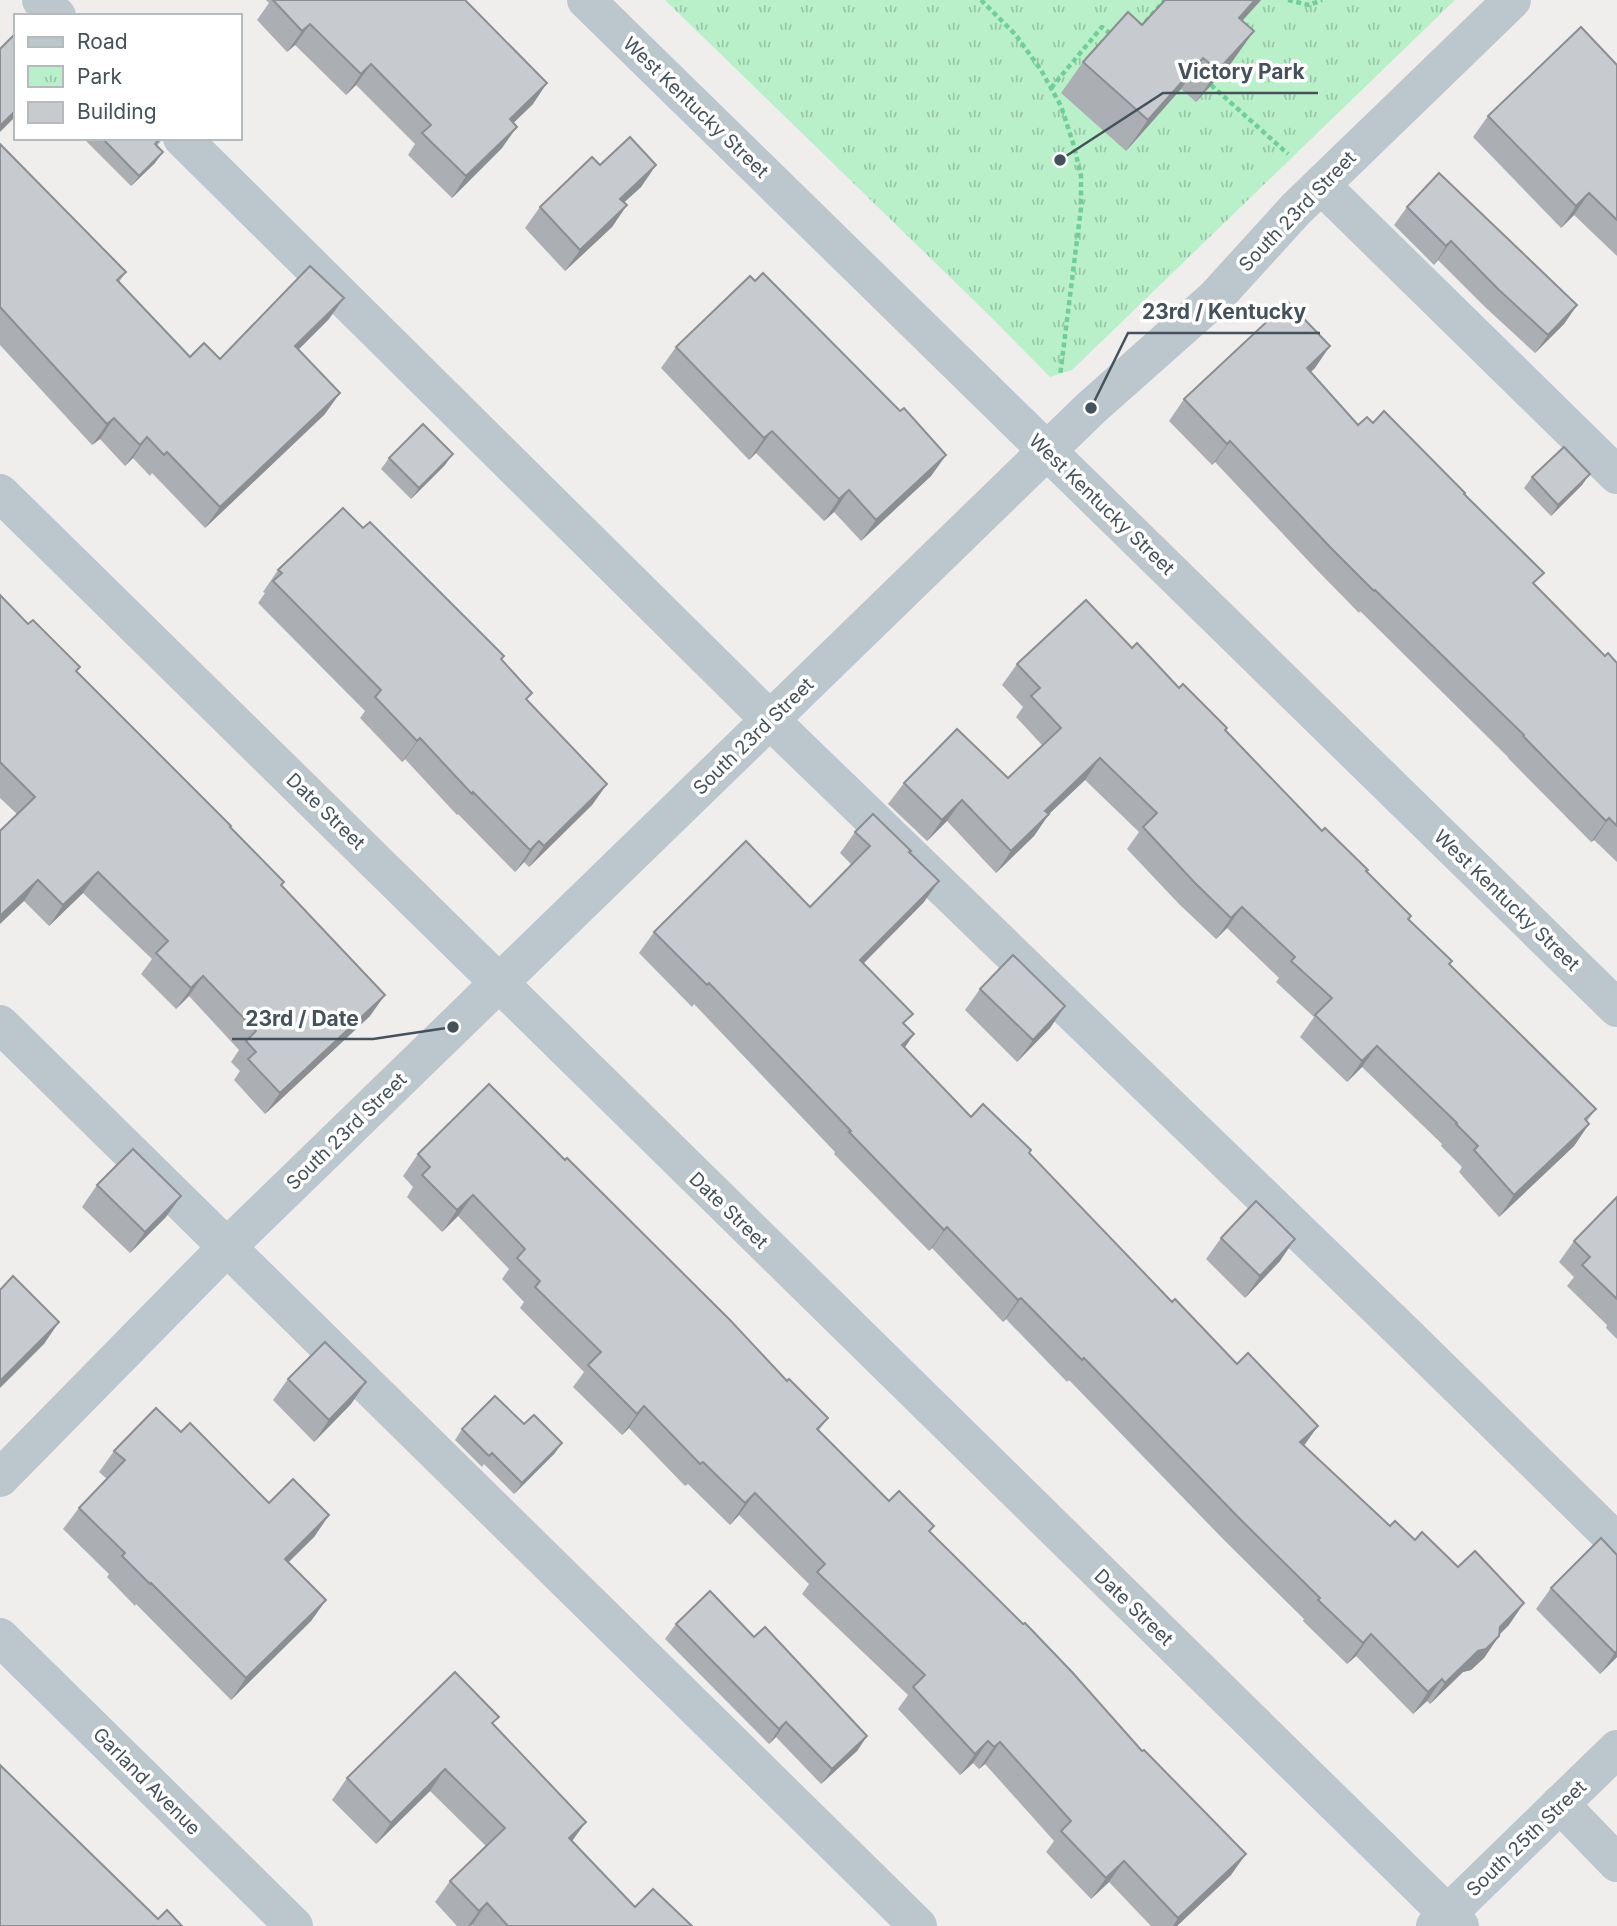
<svg xmlns="http://www.w3.org/2000/svg" width="1617" height="1926" viewBox="0 0 1617 1926" font-family="Inter,sans-serif">
<style>
.park{fill:url(#park-tufts)}
.lines{fill:none;stroke-linecap:round;stroke-linejoin:round}
.path{stroke:#71ce99;stroke-width:4.5;stroke-dasharray:5 3.5;stroke-linecap:butt}
.minor{stroke:#bbc6cd;stroke-width:38}
.wall{fill:#abafb3}
.shaded-wall{fill:#8b8e92}
.building{fill:#c7cbd0;stroke:#8b8e92;stroke-width:2}
.labels{text-anchor:middle;stroke-width:7;stroke-linejoin:round;paint-order:stroke}
.street-label{font-size:19px;fill:#45525b;stroke:#fff}
.leader{fill:none;stroke:#45525b;stroke-width:2.5}
.callout-dot{fill:#45525b;stroke:#fff;stroke-width:2.5}
.callout-label{font-size:21px;text-anchor:middle;font-weight:bold;fill:#45525b;stroke:#fff;stroke-width:7;stroke-linejoin:round;paint-order:stroke}
</style>
<defs>
<pattern id="park-tufts" width="24" height="20" patternUnits="userSpaceOnUse" patternTransform="scale(1.75)"><rect width="24" height="20" fill="#b9f0ca"/><path d="M3 7l-1-3M5 7V3M7 7l1-3M15 17l-1-3M17 17v-4M19 17l1-3" fill="none" stroke="#98c5a7"/></pattern>
</defs>
<rect width="100%" height="100%" fill="#f0eded"/>
<!-- park -->
<path class="park" d="M 665,0 L 1455,0 L 1072,370 L 1050,377 L 994,320 Z"/>
<g class="lines">
<!-- path -->
<g class="path">
<path d="M 981,0 L 1015,34 L 1041,70 L 1061,106 L 1074,146 L 1081,176 L 1081,208 L 1060,376"/>
<path d="M 1288,0 L 1309,5 L 1322,0"/>
<path d="M 1140,28 L 1165,0"/>
<path d="M 1211,85 L 1288,154"/>
<path d="M 1051,88 L 1102,27 L 1112,35"/>
</g>
<!-- minor -->
<g class="minor">
<path d="M 41,0 L 57,16"/>
<path d="M 586,0 L 1617,1008"/>
<path d="M 182,138 L 770,720 L 1405,1334 L 1617,1542"/>
<path d="M 1321,185 L 1617,475"/>
<path d="M 0,493 L 1460,1926"/>
<path d="M 0,1024 L 918,1926"/>
<path d="M 0,1478 L 227,1247 L 1091,408 L 1215,298 L 1296,209 L 1512,0"/>
<path d="M 0,1637 L 294,1926"/>
<path d="M 1560,1804 L 1617,1863"/>
<path d="M 1435,1926 L 1617,1749"/>
</g>
</g>
<!-- wall -->
<g class="wall">
<path d="M 266,0 L 465,0 L 533,104 L 513,123 L 502,148 L 452,198 L 408,155 L 415,144 L 356,85 L 346,95 L 295,45 L 287,52 L 257,20 L 269,3 Z"/>
<path d="M 1165,0 L 1261,0 L 1242,21 L 1232,62 L 1196,102 L 1181,89 L 1126,151 L 1061,93 L 1083,62 L 1142,25 Z"/>
<path d="M 1617,65 L 1617,256 L 1574,215 L 1561,228 L 1473,137 L 1488,116 Z"/>
<path d="M 83,138 L 163,138 L 157,146 L 155,163 L 131,186 Z"/>
<path d="M 0,144 L 126,272 L 119,282 L 190,357 L 220,359 L 329,319 L 298,350 L 325,414 L 205,528 L 152,473 L 150,476 L 133,458 L 125,466 L 100,439 L 92,445 L 0,345 Z"/>
<path d="M 600,165 L 656,165 L 641,187 L 624,202 L 627,205 L 612,227 L 565,271 L 525,228 L 540,207 Z"/>
<path d="M 1407,207 L 1577,305 L 1564,324 L 1535,353 L 1485,307 L 1438,260 L 1434,265 L 1394,225 Z"/>
<path d="M 676,347 L 900,411 L 946,455 L 931,476 L 861,541 L 834,512 L 824,521 L 756,453 L 749,460 L 661,368 Z"/>
<path d="M 1315,368 L 1310,372 L 1358,425 L 1373,423 L 1464,495 L 1535,585 L 1605,656 L 1617,663 L 1617,862 L 1594,840 L 1591,842 L 1508,758 L 1508,757 L 1360,611 L 1359,613 L 1315,568 L 1215,462 L 1212,465 L 1169,421 L 1184,399 Z"/>
<path d="M 389,458 L 445,465 L 411,499 L 381,469 Z"/>
<path d="M 1532,477 L 1582,485 L 1551,516 L 1524,488 Z"/>
<path d="M 363,528 L 501,660 L 527,700 L 607,784 L 592,805 L 529,867 L 524,862 L 515,872 L 458,814 L 457,815 L 405,759 L 402,762 L 360,718 L 365,711 L 258,603 L 265,593 L 263,592 L 278,570 Z"/>
<path d="M 0,595 L 284,882 L 282,886 L 370,1016 L 265,1114 L 234,1080 L 240,1071 L 231,1062 L 239,1050 L 189,996 L 176,1009 L 141,974 L 152,959 L 83,893 L 49,926 L 24,901 L 17,814 L 0,798 Z"/>
<path d="M 1132,648 L 1179,688 L 1226,730 L 1322,831 L 1367,871 L 1409,920 L 1452,961 L 1450,965 L 1596,1109 L 1587,1121 L 1589,1124 L 1574,1146 L 1499,1217 L 1459,1172 L 1462,1167 L 1441,1146 L 1442,1144 L 1362,1067 L 1347,1082 L 1300,1037 L 1314,1017 L 1276,982 L 1279,978 L 1227,928 L 1216,939 L 1179,904 L 1127,849 L 1139,832 L 1085,780 L 1049,814 L 1034,836 L 996,873 L 947,821 L 927,841 L 888,804 L 904,783 L 1008,778 L 1042,745 L 1016,717 L 1023,707 L 1002,685 L 1017,664 Z"/>
<path d="M 855,832 L 910,852 L 924,902 L 863,964 L 905,1025 L 914,1034 L 904,1048 L 971,1117 L 1030,1153 L 1304,1445 L 1390,1526 L 1509,1625 L 1500,1634 L 1499,1636 L 1484,1658 L 1471,1670 L 1463,1672 L 1430,1704 L 1427,1701 L 1413,1714 L 1356,1656 L 1347,1664 L 1303,1621 L 1304,1619 L 1223,1539 L 1069,1380 L 1067,1382 L 1006,1319 L 1003,1322 L 932,1248 L 929,1251 L 834,1154 L 835,1152 L 694,1004 L 692,1007 L 639,953 L 654,932 L 810,907 L 851,864 L 840,853 Z"/>
<path d="M 980,989 L 1065,1006 L 1050,1028 L 1017,1062 L 965,1010 Z"/>
<path d="M 418,1154 L 787,1381 L 828,1418 L 819,1430 L 889,1501 L 934,1526 L 930,1532 L 1231,1875 L 1177,1926 L 1151,1926 L 1109,1882 L 1091,1899 L 1046,1852 L 1054,1841 L 985,1764 L 979,1769 L 973,1763 L 960,1775 L 898,1709 L 908,1695 L 802,1594 L 809,1584 L 739,1515 L 730,1525 L 688,1484 L 685,1486 L 629,1428 L 622,1435 L 573,1387 L 584,1372 L 520,1308 L 524,1302 L 502,1279 L 509,1269 L 458,1216 L 442,1232 L 407,1197 L 413,1187 L 403,1176 Z"/>
<path d="M 97,1185 L 166,1217 L 130,1253 L 82,1207 Z"/>
<path d="M 1617,1197 L 1617,1339 L 1606,1328 L 1607,1325 L 1567,1286 L 1574,1277 L 1559,1262 L 1574,1241 Z"/>
<path d="M 1221,1238 L 1280,1261 L 1245,1298 L 1206,1259 Z"/>
<path d="M 288,1379 L 366,1382 L 351,1404 L 314,1442 L 273,1400 Z"/>
<path d="M 524,1424 L 562,1443 L 554,1454 L 514,1494 L 484,1464 L 482,1467 L 455,1440 L 462,1429 Z"/>
<path d="M 181,1432 L 269,1503 L 329,1515 L 314,1537 L 289,1562 L 326,1600 L 311,1621 L 231,1700 L 136,1604 L 135,1606 L 107,1577 L 109,1574 L 63,1529 L 79,1508 L 107,1479 L 99,1472 L 114,1451 Z"/>
<path d="M 1601,1538 L 1617,1657 L 1600,1674 L 1536,1609 L 1551,1588 Z"/>
<path d="M 676,1624 L 754,1637 L 867,1736 L 857,1751 L 821,1784 L 776,1737 L 769,1744 L 665,1639 Z"/>
<path d="M 493,1725 L 572,1841 L 635,1907 L 692,1926 L 473,1926 L 472,1925 L 471,1926 L 457,1926 L 435,1902 L 450,1881 L 486,1846 L 430,1791 L 376,1844 L 332,1800 L 347,1778 Z"/>
</g>
<!-- shaded-wall -->
<g class="shaded-wall">
<path d="M 1255,0 L 1261,0 L 1217,49 L 1239,18 Z"/>
<path d="M 310,24 L 295,45 L 287,52 L 302,31 Z"/>
<path d="M 1254,31 L 1232,62 L 1196,102 L 1218,70 Z"/>
<path d="M 1203,58 L 1181,89 L 1126,151 L 1148,120 Z"/>
<path d="M 371,64 L 356,85 L 346,95 L 361,74 Z"/>
<path d="M 547,83 L 533,104 L 495,141 L 510,119 Z"/>
<path d="M 16,110 L 16,116 L 0,132 L 0,126 Z"/>
<path d="M 517,127 L 502,148 L 452,198 L 466,176 Z"/>
<path d="M 163,152 L 155,163 L 131,186 L 139,176 Z"/>
<path d="M 656,165 L 641,187 L 605,220 L 620,199 Z"/>
<path d="M 1589,193 L 1574,215 L 1561,228 L 1576,206 Z"/>
<path d="M 627,205 L 612,227 L 565,271 L 580,250 Z"/>
<path d="M 1451,241 L 1438,260 L 1434,265 L 1446,246 Z"/>
<path d="M 344,298 L 329,319 L 280,368 L 295,346 Z"/>
<path d="M 1577,305 L 1564,324 L 1535,353 L 1548,335 Z"/>
<path d="M 1330,346 L 1315,368 L 1292,390 L 1307,368 Z"/>
<path d="M 340,393 L 325,414 L 205,528 L 220,507 Z"/>
<path d="M 114,418 L 100,439 L 92,445 L 107,424 Z"/>
<path d="M 772,431 L 756,453 L 749,460 L 764,438 Z"/>
<path d="M 147,437 L 133,458 L 125,466 L 140,445 Z"/>
<path d="M 1230,441 L 1215,462 L 1212,465 L 1227,444 Z"/>
<path d="M 453,454 L 445,465 L 411,499 L 419,488 Z"/>
<path d="M 946,455 L 931,476 L 861,541 L 876,520 Z"/>
<path d="M 1590,474 L 1582,485 L 1551,516 L 1558,505 Z"/>
<path d="M 849,490 L 834,512 L 824,521 L 839,499 Z"/>
<path d="M 420,738 L 405,759 L 402,762 L 417,741 Z"/>
<path d="M 1100,758 L 1085,780 L 1030,832 L 1045,811 Z"/>
<path d="M 607,784 L 592,805 L 529,867 L 544,846 Z"/>
<path d="M 962,800 L 947,821 L 927,841 L 942,820 Z"/>
<path d="M 1049,814 L 1034,836 L 996,873 L 1011,851 Z"/>
<path d="M 1609,818 L 1594,840 L 1591,842 L 1606,821 Z"/>
<path d="M 539,841 L 524,862 L 515,872 L 530,850 Z"/>
<path d="M 98,872 L 83,893 L 49,926 L 63,905 Z"/>
<path d="M 38,880 L 24,901 L 0,924 L 0,916 Z"/>
<path d="M 939,881 L 924,902 L 845,982 L 860,960 Z"/>
<path d="M 1242,907 L 1227,928 L 1216,939 L 1231,918 Z"/>
<path d="M 203,976 L 189,996 L 176,1009 L 191,988 Z"/>
<path d="M 385,995 L 370,1016 L 265,1114 L 280,1093 Z"/>
<path d="M 1065,1006 L 1050,1028 L 1017,1062 L 1033,1040 Z"/>
<path d="M 914,1034 L 899,1056 L 902,1045 Z"/>
<path d="M 1377,1046 L 1362,1067 L 1347,1082 L 1362,1061 Z"/>
<path d="M 1589,1124 L 1574,1146 L 1499,1217 L 1514,1195 Z"/>
<path d="M 473,1195 L 458,1216 L 442,1232 L 457,1210 Z"/>
<path d="M 181,1196 L 166,1217 L 130,1253 L 145,1232 Z"/>
<path d="M 947,1227 L 932,1248 L 929,1251 L 944,1230 Z"/>
<path d="M 1295,1239 L 1280,1261 L 1245,1298 L 1260,1276 Z"/>
<path d="M 1021,1298 L 1006,1319 L 1003,1322 L 1018,1300 Z"/>
<path d="M 59,1322 L 44,1344 L 0,1388 L 0,1381 Z"/>
<path d="M 366,1382 L 351,1404 L 314,1442 L 329,1420 Z"/>
<path d="M 644,1406 L 629,1428 L 622,1435 L 637,1414 Z"/>
<path d="M 1318,1426 L 1303,1447 L 1300,1442 Z"/>
<path d="M 562,1443 L 554,1454 L 514,1494 L 522,1483 Z"/>
<path d="M 755,1493 L 739,1515 L 730,1525 L 745,1503 Z"/>
<path d="M 329,1515 L 314,1537 L 270,1580 L 285,1559 Z"/>
<path d="M 326,1600 L 311,1621 L 231,1700 L 246,1678 Z"/>
<path d="M 1524,1603 L 1509,1625 L 1485,1648 L 1500,1627 Z"/>
<path d="M 1371,1634 L 1356,1656 L 1347,1664 L 1363,1643 Z"/>
<path d="M 1499,1636 L 1484,1658 L 1471,1670 L 1463,1672 L 1430,1704 L 1445,1683 L 1478,1651 Z"/>
<path d="M 1617,1651 L 1617,1657 L 1600,1674 L 1615,1653 Z"/>
<path d="M 1442,1679 L 1427,1701 L 1413,1714 L 1428,1692 Z"/>
<path d="M 786,1722 L 776,1737 L 769,1744 L 779,1729 Z"/>
<path d="M 867,1736 L 857,1751 L 821,1784 L 832,1769 Z"/>
<path d="M 988,1741 L 973,1763 L 960,1775 L 975,1754 Z"/>
<path d="M 1000,1742 L 985,1764 L 979,1769 L 994,1747 Z"/>
<path d="M 445,1769 L 430,1791 L 376,1844 L 391,1823 Z"/>
<path d="M 586,1822 L 570,1844 L 569,1838 Z"/>
<path d="M 1246,1854 L 1231,1875 L 1177,1926 L 1173,1926 L 1178,1918 Z"/>
<path d="M 1124,1861 L 1109,1882 L 1091,1899 L 1106,1878 Z"/>
<path d="M 487,1903 L 472,1925 L 468,1926 L 479,1911 Z"/>
</g>
<!-- building -->
<g class="building">
<path d="M 273,0 L 465,0 L 547,83 L 510,119 L 517,127 L 466,176 L 422,133 L 431,125 L 371,64 L 361,74 L 310,24 L 302,31 Z"/>
<path d="M 1165,0 L 1255,0 L 1239,18 L 1254,31 L 1218,70 L 1203,58 L 1148,120 L 1083,62 L 1128,12 L 1142,25 Z"/>
<path d="M 1581,27 L 1617,65 L 1617,220 L 1589,193 L 1576,206 L 1488,116 Z"/>
<path d="M 16,33 L 16,110 L 0,126 L 0,49 Z"/>
<path d="M 630,137 L 656,165 L 620,199 L 627,205 L 580,250 L 540,207 L 592,157 L 600,165 Z"/>
<path d="M 102,138 L 161,138 L 155,144 L 163,152 L 139,176 Z"/>
<path d="M 0,144 L 126,272 L 117,280 L 190,357 L 204,343 L 220,359 L 310,266 L 344,298 L 295,346 L 340,393 L 220,507 L 167,452 L 164,455 L 147,437 L 140,445 L 114,418 L 107,424 L 0,307 Z"/>
<path d="M 1439,173 L 1577,305 L 1548,335 L 1498,289 L 1451,241 L 1446,246 L 1407,207 Z"/>
<path d="M 763,273 L 900,411 L 904,408 L 946,455 L 876,520 L 849,490 L 839,499 L 772,431 L 764,438 L 676,347 L 750,276 L 755,281 Z"/>
<path d="M 1288,302 L 1330,346 L 1307,368 L 1358,425 L 1367,417 L 1373,423 L 1384,411 L 1465,493 L 1464,494 L 1544,573 L 1533,583 L 1605,656 L 1608,653 L 1617,663 L 1617,826 L 1609,818 L 1606,821 L 1523,736 L 1524,735 L 1375,590 L 1374,591 L 1330,547 L 1230,441 L 1227,444 L 1184,399 Z"/>
<path d="M 423,424 L 453,454 L 419,488 L 389,458 Z"/>
<path d="M 1564,447 L 1590,474 L 1558,505 L 1532,477 Z"/>
<path d="M 343,508 L 363,528 L 370,522 L 504,656 L 501,659 L 532,693 L 526,699 L 607,784 L 544,846 L 539,841 L 530,850 L 473,792 L 472,794 L 420,738 L 417,741 L 375,697 L 381,690 L 273,581 L 282,573 L 278,570 Z"/>
<path d="M 0,595 L 28,624 L 33,620 L 80,667 L 76,671 L 231,826 L 230,827 L 284,882 L 281,885 L 385,995 L 280,1093 L 248,1059 L 256,1052 L 246,1041 L 256,1031 L 203,976 L 191,988 L 156,953 L 168,941 L 98,872 L 63,905 L 38,880 L 0,916 L 0,831 L 35,797 L 0,762 Z"/>
<path d="M 1086,600 L 1132,648 L 1137,643 L 1179,688 L 1183,684 L 1227,728 L 1225,730 L 1322,831 L 1325,828 L 1368,870 L 1366,871 L 1411,916 L 1408,919 L 1452,961 L 1449,964 L 1596,1109 L 1585,1119 L 1589,1124 L 1514,1195 L 1474,1150 L 1478,1146 L 1456,1124 L 1457,1123 L 1377,1046 L 1362,1061 L 1315,1015 L 1332,998 L 1291,961 L 1295,957 L 1242,907 L 1231,918 L 1194,882 L 1143,827 L 1157,813 L 1100,758 L 1045,811 L 1049,814 L 1011,851 L 962,800 L 942,820 L 904,783 L 957,729 L 1008,778 L 1061,728 L 1031,696 L 1040,688 L 1017,664 Z"/>
<path d="M 873,814 L 911,851 L 909,852 L 939,881 L 860,960 L 913,1014 L 903,1023 L 914,1034 L 902,1045 L 971,1117 L 983,1104 L 1031,1150 L 1029,1153 L 1172,1302 L 1175,1299 L 1237,1364 L 1248,1353 L 1318,1426 L 1300,1442 L 1390,1526 L 1395,1521 L 1415,1540 L 1422,1532 L 1458,1567 L 1475,1551 L 1524,1603 L 1500,1627 L 1499,1636 L 1486,1649 L 1478,1651 L 1445,1683 L 1442,1679 L 1428,1692 L 1371,1634 L 1363,1643 L 1318,1600 L 1320,1598 L 1238,1517 L 1084,1358 L 1082,1360 L 1021,1298 L 1018,1300 L 947,1227 L 944,1230 L 849,1132 L 851,1131 L 709,983 L 707,985 L 654,932 L 746,841 L 810,907 L 870,846 L 855,832 Z"/>
<path d="M 1013,955 L 1065,1006 L 1033,1040 L 980,989 Z"/>
<path d="M 489,1084 L 565,1160 L 567,1158 L 730,1320 L 787,1381 L 789,1379 L 828,1418 L 817,1429 L 889,1501 L 899,1491 L 934,1526 L 929,1531 L 1023,1624 L 1025,1623 L 1072,1672 L 1142,1751 L 1144,1750 L 1246,1854 L 1178,1918 L 1124,1861 L 1106,1878 L 1061,1831 L 1071,1821 L 1000,1742 L 994,1747 L 988,1741 L 975,1754 L 913,1687 L 925,1675 L 817,1572 L 825,1564 L 755,1493 L 745,1503 L 703,1462 L 700,1464 L 644,1406 L 637,1414 L 588,1365 L 601,1352 L 535,1287 L 540,1281 L 517,1258 L 525,1249 L 473,1195 L 457,1210 L 422,1175 L 430,1167 L 418,1154 Z"/>
<path d="M 133,1149 L 181,1196 L 145,1232 L 97,1185 Z"/>
<path d="M 1617,1197 L 1617,1299 L 1582,1265 L 1590,1257 L 1574,1241 Z"/>
<path d="M 1256,1201 L 1295,1239 L 1260,1276 L 1221,1238 Z"/>
<path d="M 13,1276 L 59,1322 L 0,1381 L 0,1290 Z"/>
<path d="M 325,1342 L 366,1382 L 329,1420 L 288,1379 Z"/>
<path d="M 495,1396 L 524,1424 L 534,1415 L 562,1443 L 522,1483 L 492,1453 L 489,1456 L 462,1429 Z"/>
<path d="M 156,1408 L 181,1432 L 190,1423 L 269,1503 L 293,1479 L 329,1515 L 285,1559 L 326,1600 L 246,1678 L 151,1583 L 150,1584 L 122,1556 L 125,1553 L 79,1508 L 125,1460 L 114,1451 Z"/>
<path d="M 1601,1538 L 1617,1555 L 1617,1651 L 1615,1653 L 1551,1588 Z"/>
<path d="M 710,1591 L 754,1637 L 765,1627 L 867,1736 L 832,1769 L 786,1722 L 779,1729 L 676,1624 Z"/>
<path d="M 455,1672 L 499,1717 L 492,1723 L 586,1822 L 569,1838 L 635,1907 L 653,1889 L 692,1926 L 508,1926 L 487,1903 L 479,1911 L 450,1881 L 505,1828 L 445,1769 L 391,1823 L 347,1778 Z"/>
<path d="M 0,1765 L 158,1919 L 167,1910 L 182,1926 L 0,1926 Z"/>
</g>
<g class="labels">
<!-- street labels -->
<g class="street-label">
<text transform="translate(696 107) rotate(44)" y="7">West Kentucky Street</text>
<text transform="translate(1297 211) rotate(-46)" y="7">South 23rd Street</text>
<text transform="translate(1102 504) rotate(44)" y="7">West Kentucky Street</text>
<text transform="translate(753 736) rotate(-44)" y="7">South 23rd Street</text>
<text transform="translate(326 811) rotate(44)" y="7">Date Street</text>
<text transform="translate(1507 900) rotate(44)" y="7">West Kentucky Street</text>
<text transform="translate(346 1131) rotate(-44)" y="7">South 23rd Street</text>
<text transform="translate(729 1210) rotate(44)" y="7">Date Street</text>
<text transform="translate(1134 1607) rotate(44)" y="7">Date Street</text>
<text transform="translate(147 1781) rotate(45)" y="7">Garland Avenue</text>
<text transform="translate(1526 1838) rotate(-44)" y="7">South 25th Street</text>
</g>
</g>
<!-- callouts -->
<path class="leader" d="M1060 160L1163 93H1318M1091 408L1128 333H1320M453 1027L373 1039H232"/>
<g class="callout-dot">
<circle cx="1060" cy="160" r="7"/>
<circle cx="1091" cy="408" r="7"/>
<circle cx="453" cy="1027" r="7"/>
</g>
<g class="callout-label">
<text x="1241" y="79">Victory Park</text>
<text x="1224" y="319">23rd / Kentucky</text>
<text x="302" y="1026">23rd / Date</text>
</g>
<!-- legend -->
<rect x="14" y="14" width="228" height="126" fill="#ffffff" stroke="#b5babd" stroke-width="2"/>
<rect x="28" y="37" width="35" height="10" fill="#bbc6cd" stroke="#b5babd" stroke-width="2"/>
<text x="77" y="49" font-size="21" fill="#45525b">Road</text>
<rect x="28" y="66" width="35" height="21" fill="url(#park-tufts)" stroke="#b5babd" stroke-width="2"/>
<text x="77" y="84" font-size="21" fill="#45525b">Park</text>
<rect x="28" y="102" width="35" height="21" fill="#c7cbd0" stroke="#b5babd" stroke-width="2"/>
<text x="77" y="119" font-size="21" fill="#45525b">Building</text>
</svg>
